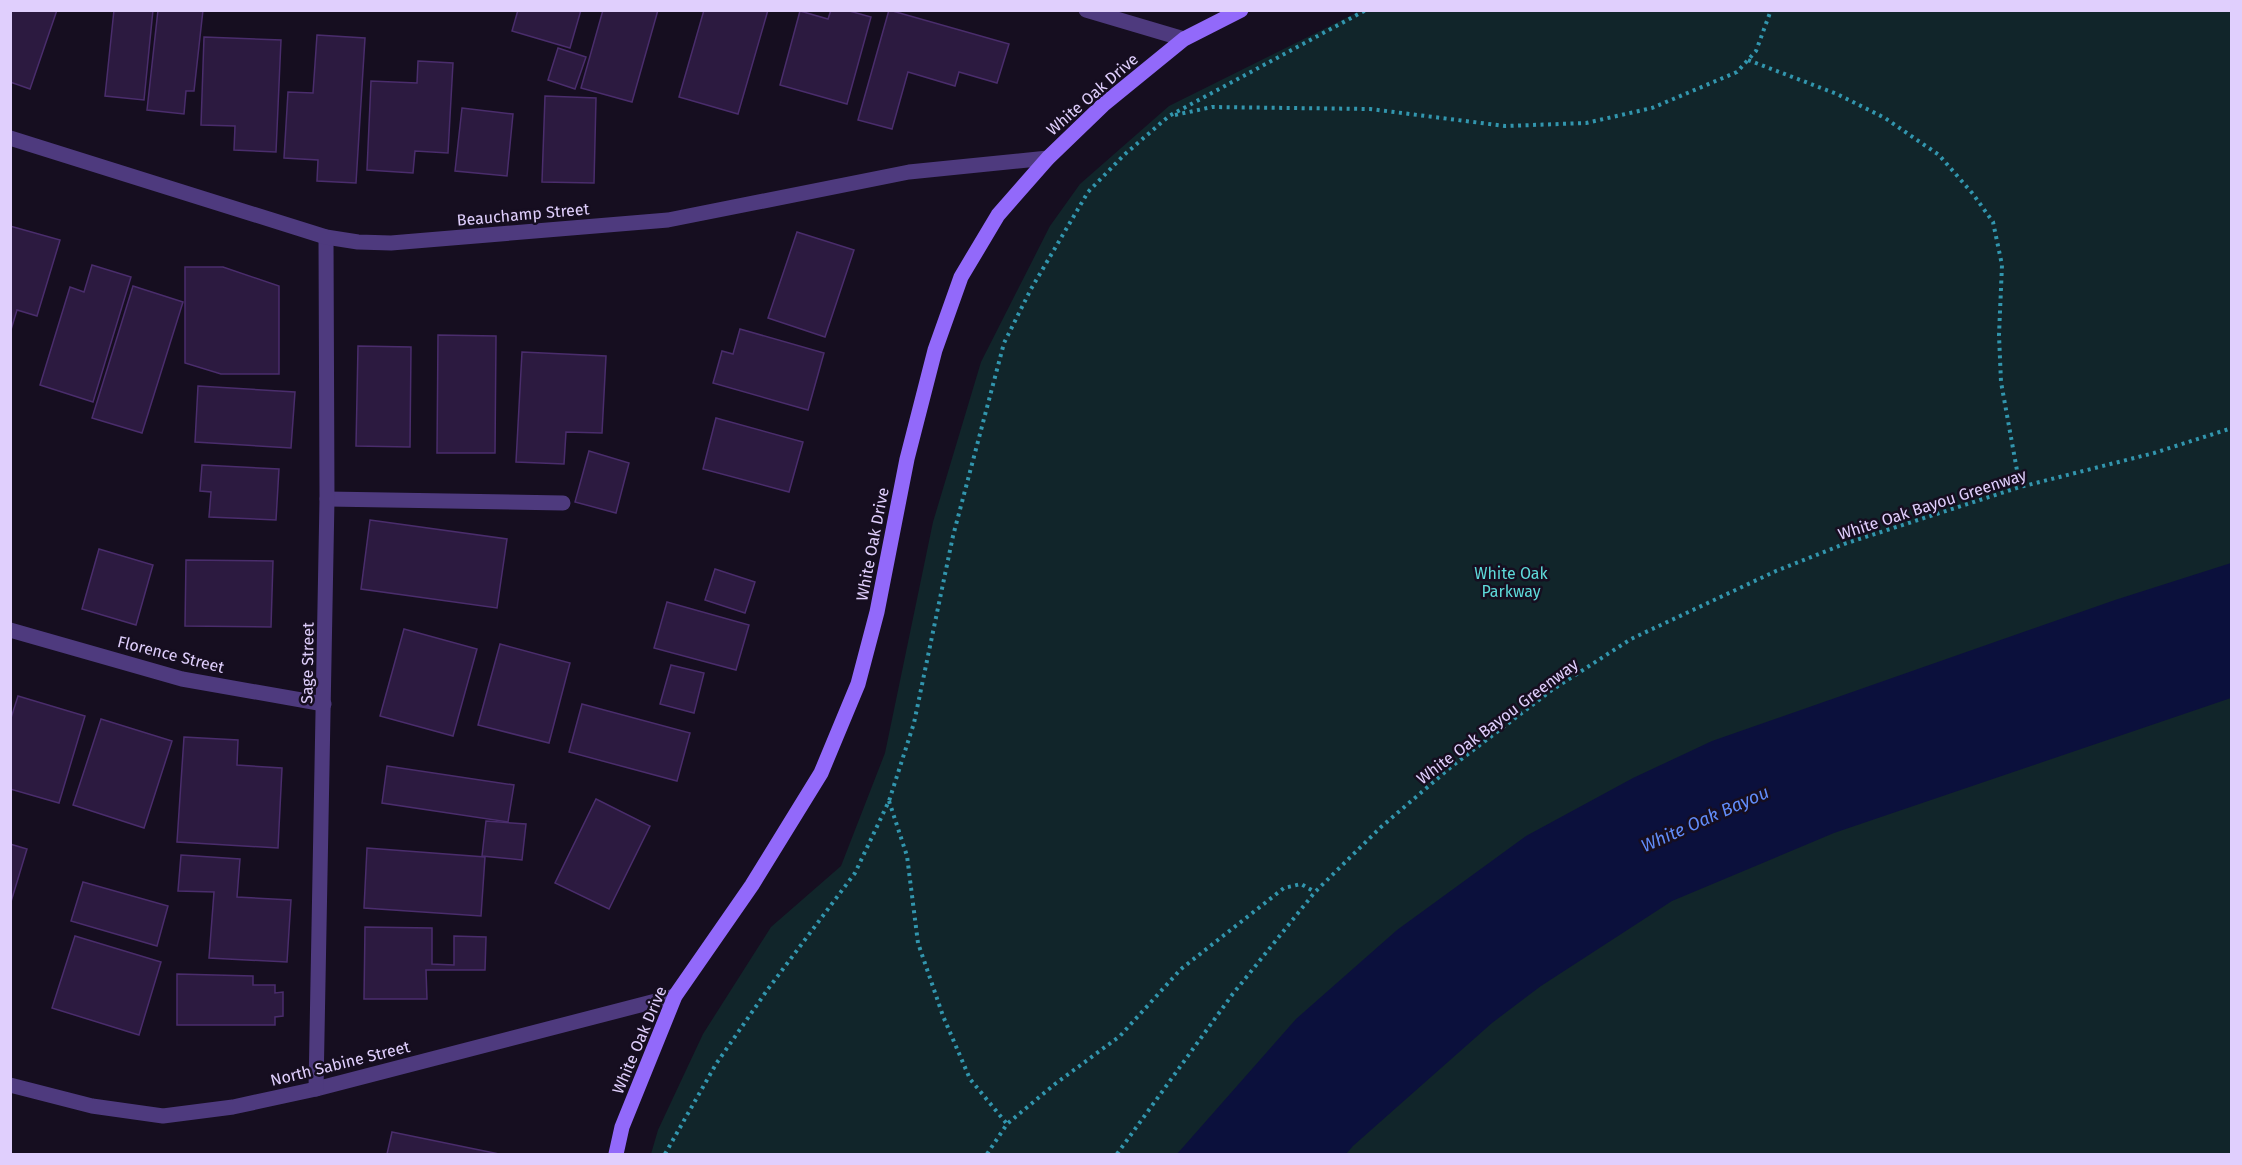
<svg xmlns="http://www.w3.org/2000/svg" width="2242" height="1165" viewBox="0 0 2242 1165" font-family="'Fira Sans',sans-serif">
<style>
.green{fill:#11252a}
.water{fill:#0b103c}
.building{fill:#2c1a40;stroke:#4a2d6c;stroke-width:1.5}
.lines{fill:none;stroke-linecap:round;stroke-linejoin:round}
.path{stroke:#3296ae;stroke-width:4;stroke-dasharray:3 4.5;stroke-linecap:butt}
.service{stroke:#4e3a7e;stroke-width:15}
.minor{stroke:#4e3a7e;stroke-width:15}
.tertiary{stroke:#4e3a7e;stroke-width:15}
.secondary{stroke:#9269fa;stroke-width:15}
.labels{text-anchor:middle;stroke-width:5;stroke-linejoin:round;paint-order:stroke}
.street-label{font-size:16px;fill:#e0cffd;stroke:#160e20}
.park-label{font-size:16px;fill:#5edada;stroke:#160e20}
.water-label{font-size:18px;font-style:italic;fill:#618cf9;stroke:#160e20}
</style>
<rect width="100%" height="100%" fill="#160e20"/>
<!-- green -->
<path class="green" d="M 1360,11 L 2231,11 L 2231,1154 L 651,1154 L 658,1130 L 703,1034 L 771,927 L 841,866 L 885,753 L 933,522 L 981,362 L 1050,226 L 1080,184 L 1169,106 Z"/>
<!-- water -->
<path class="water" d="M 2231,563 L 2231,698 L 1834,833 L 1672,901 L 1541,986 L 1492,1023 L 1353,1146 L 1346,1154 L 1177,1154 L 1296,1019 L 1397,930 L 1526,836 L 1633,778 L 1712,741 L 2115,600 Z"/>
<!-- building -->
<g class="building">
<path d="M 10,10 L 57,10 L 30,89 L 10,82 Z"/>
<path d="M 114,10 L 153,10 L 144,100 L 105,96 Z"/>
<path d="M 158,10 L 203,10 L 194,91 L 186,91 L 184,114 L 147,110 Z"/>
<path d="M 518,10 L 581,10 L 570,48 L 512,31 Z"/>
<path d="M 603,10 L 658,10 L 632,102 L 581,88 Z"/>
<path d="M 704,10 L 768,10 L 738,114 L 679,97 Z"/>
<path d="M 831,10 L 846,10 L 871,17 L 847,104 L 780,85 L 800,11 L 828,19 Z"/>
<path d="M 889,10 L 1009,44 L 997,83 L 959,72 L 955,86 L 908,72 L 892,129 L 858,120 Z"/>
<path d="M 317,35 L 365,38 L 356,183 L 317,181 L 318,160 L 284,158 L 288,92 L 313,93 Z"/>
<path d="M 204,37 L 281,40 L 276,152 L 234,150 L 235,126 L 201,125 Z"/>
<path d="M 558,48 L 586,57 L 575,89 L 548,80 Z"/>
<path d="M 418,61 L 453,63 L 448,153 L 415,151 L 413,173 L 367,170 L 371,81 L 417,83 Z"/>
<path d="M 545,96 L 596,98 L 594,183 L 542,182 Z"/>
<path d="M 462,108 L 513,114 L 507,176 L 455,171 Z"/>
<path d="M 10,226 L 60,240 L 37,316 L 17,310 L 10,333 Z"/>
<path d="M 797,232 L 854,250 L 825,337 L 768,318 Z"/>
<path d="M 92,265 L 131,277 L 93,402 L 40,385 L 70,287 L 84,292 Z"/>
<path d="M 185,267 L 223,267 L 279,286 L 279,374 L 221,374 L 185,363 Z"/>
<path d="M 133,286 L 183,302 L 142,433 L 92,418 Z"/>
<path d="M 740,329 L 824,353 L 808,410 L 713,383 L 722,351 L 733,354 Z"/>
<path d="M 438,335 L 496,336 L 495,453 L 437,453 Z"/>
<path d="M 358,346 L 411,347 L 410,447 L 356,446 Z"/>
<path d="M 522,352 L 606,356 L 602,433 L 566,432 L 564,464 L 516,462 Z"/>
<path d="M 198,386 L 295,392 L 291,448 L 195,442 Z"/>
<path d="M 716,418 L 803,442 L 789,492 L 703,469 Z"/>
<path d="M 589,451 L 629,463 L 616,513 L 575,502 Z"/>
<path d="M 202,465 L 279,469 L 276,520 L 209,517 L 211,492 L 200,491 Z"/>
<path d="M 370,520 L 507,539 L 497,608 L 361,589 Z"/>
<path d="M 99,549 L 153,565 L 136,625 L 82,609 Z"/>
<path d="M 186,560 L 273,561 L 271,627 L 185,626 Z"/>
<path d="M 715,569 L 755,582 L 745,613 L 705,600 Z"/>
<path d="M 667,602 L 749,625 L 736,670 L 654,648 Z"/>
<path d="M 404,629 L 477,649 L 453,736 L 380,716 Z"/>
<path d="M 500,644 L 570,663 L 549,743 L 478,725 Z"/>
<path d="M 671,665 L 704,673 L 694,713 L 660,704 Z"/>
<path d="M 18,696 L 85,716 L 59,803 L 10,789 L 10,721 Z"/>
<path d="M 582,704 L 690,733 L 677,781 L 569,752 Z"/>
<path d="M 101,719 L 172,741 L 144,828 L 73,805 Z"/>
<path d="M 184,737 L 238,740 L 237,765 L 282,768 L 278,848 L 177,842 Z"/>
<path d="M 387,766 L 514,785 L 508,822 L 382,803 Z"/>
<path d="M 596,799 L 650,826 L 609,909 L 555,883 Z"/>
<path d="M 486,821 L 526,824 L 522,860 L 482,856 Z"/>
<path d="M 10,844 L 27,849 L 10,905 Z"/>
<path d="M 367,848 L 485,857 L 481,916 L 364,908 Z"/>
<path d="M 181,855 L 240,859 L 237,897 L 291,900 L 287,962 L 209,958 L 214,892 L 178,891 Z"/>
<path d="M 83,882 L 168,906 L 157,946 L 71,921 Z"/>
<path d="M 365,927 L 432,928 L 432,964 L 454,965 L 454,936 L 486,937 L 485,970 L 426,970 L 427,999 L 364,999 Z"/>
<path d="M 75,936 L 161,962 L 139,1035 L 52,1008 Z"/>
<path d="M 177,974 L 253,976 L 253,985 L 275,985 L 275,993 L 283,992 L 283,1016 L 275,1017 L 275,1025 L 177,1025 Z"/>
<path d="M 392,1132 L 499,1154 L 387,1154 Z"/>
</g>
<g class="lines">
<!-- path -->
<g class="path">
<path d="M 1748,60 L 1837,94 L 1885,118 L 1939,155 L 1973,194 L 1993,222 L 2002,265 L 1999,335 L 2001,382 L 2020,487"/>
<path d="M 1175,115 L 1212,107 L 1370,109 L 1505,126 L 1586,123 L 1652,108 L 1737,72 L 1756,51 L 1771,10"/>
<path d="M 889,801 L 907,856 L 918,943 L 943,1016 L 970,1079 L 1007,1124"/>
<path d="M 665,1154 L 716,1064 L 768,989 L 855,873 L 889,801 L 914,723 L 953,536 L 1004,343 L 1031,289 L 1088,192 L 1124,155 L 1169,116 L 1366,10"/>
<path d="M 987,1154 L 1007,1124 L 1055,1084 L 1120,1036 L 1181,969 L 1284,888 L 1301,884 L 1315,892"/>
<path d="M 1117,1154 L 1232,995 L 1315,892 L 1381,827 L 1451,767 L 1552,690 L 1631,639 L 1776,571 L 1844,544 L 2020,487 L 2154,453 L 2232,428"/>
</g>
<!-- service -->
<path class="service" d="M 327,499 L 563,503"/>
<!-- minor -->
<g class="minor">
<path d="M 1086,10 L 1184,39"/>
<path d="M 10,630 L 182,679 L 324,704"/>
<path d="M 10,1085 L 92,1106 L 163,1116 L 233,1107 L 316,1089 L 675,996"/>
<path d="M 316,1089 L 327,499 L 326,237"/>
</g>
<!-- tertiary -->
<path class="tertiary" d="M 10,138 L 326,237 L 358,242 L 391,243 L 668,220 L 909,172 L 1048,158"/>
<!-- secondary -->
<path class="secondary" d="M 616,1154 L 622,1127 L 675,996 L 752,885 L 821,773 L 858,684 L 877,612 L 907,459 L 935,350 L 961,277 L 998,215 L 1048,158 L 1103,105 L 1184,39 L 1241,10"/>
</g>
<g class="labels">
<!-- street labels -->
<g class="street-label">
<text transform="translate(1092 94) rotate(-41)" y="6">White Oak Drive</text>
<text transform="translate(523 214) rotate(-5)" y="6">Beauchamp Street</text>
<text transform="translate(1932 504) rotate(-18)" y="6">White Oak Bayou Greenway</text>
<text transform="translate(872 544) rotate(-79)" y="6">White Oak Drive</text>
<text transform="translate(171 654) rotate(14)" y="6">Florence Street</text>
<text transform="translate(307 663) rotate(-89)" y="6">Sage Street</text>
<text transform="translate(1497 721) rotate(-37)" y="6">White Oak Bayou Greenway</text>
<text transform="translate(639 1040) rotate(-67)" y="6">White Oak Drive</text>
<text transform="translate(340 1063) rotate(-14)" y="6">North Sabine Street</text>
</g>
<!-- park labels -->
<g class="park-label">
<text x="1511" y="579">White Oak<tspan x="1511" dy="18">Parkway</tspan></text>
</g>
<!-- water labels -->
<g class="water-label">
<text transform="translate(1705 819) rotate(-24)" y="6">White Oak Bayou</text>
</g>
</g>
<!-- border -->
<rect width="2242" height="1165" fill="none" stroke="#e0cffd" stroke-width="24"/>
</svg>
